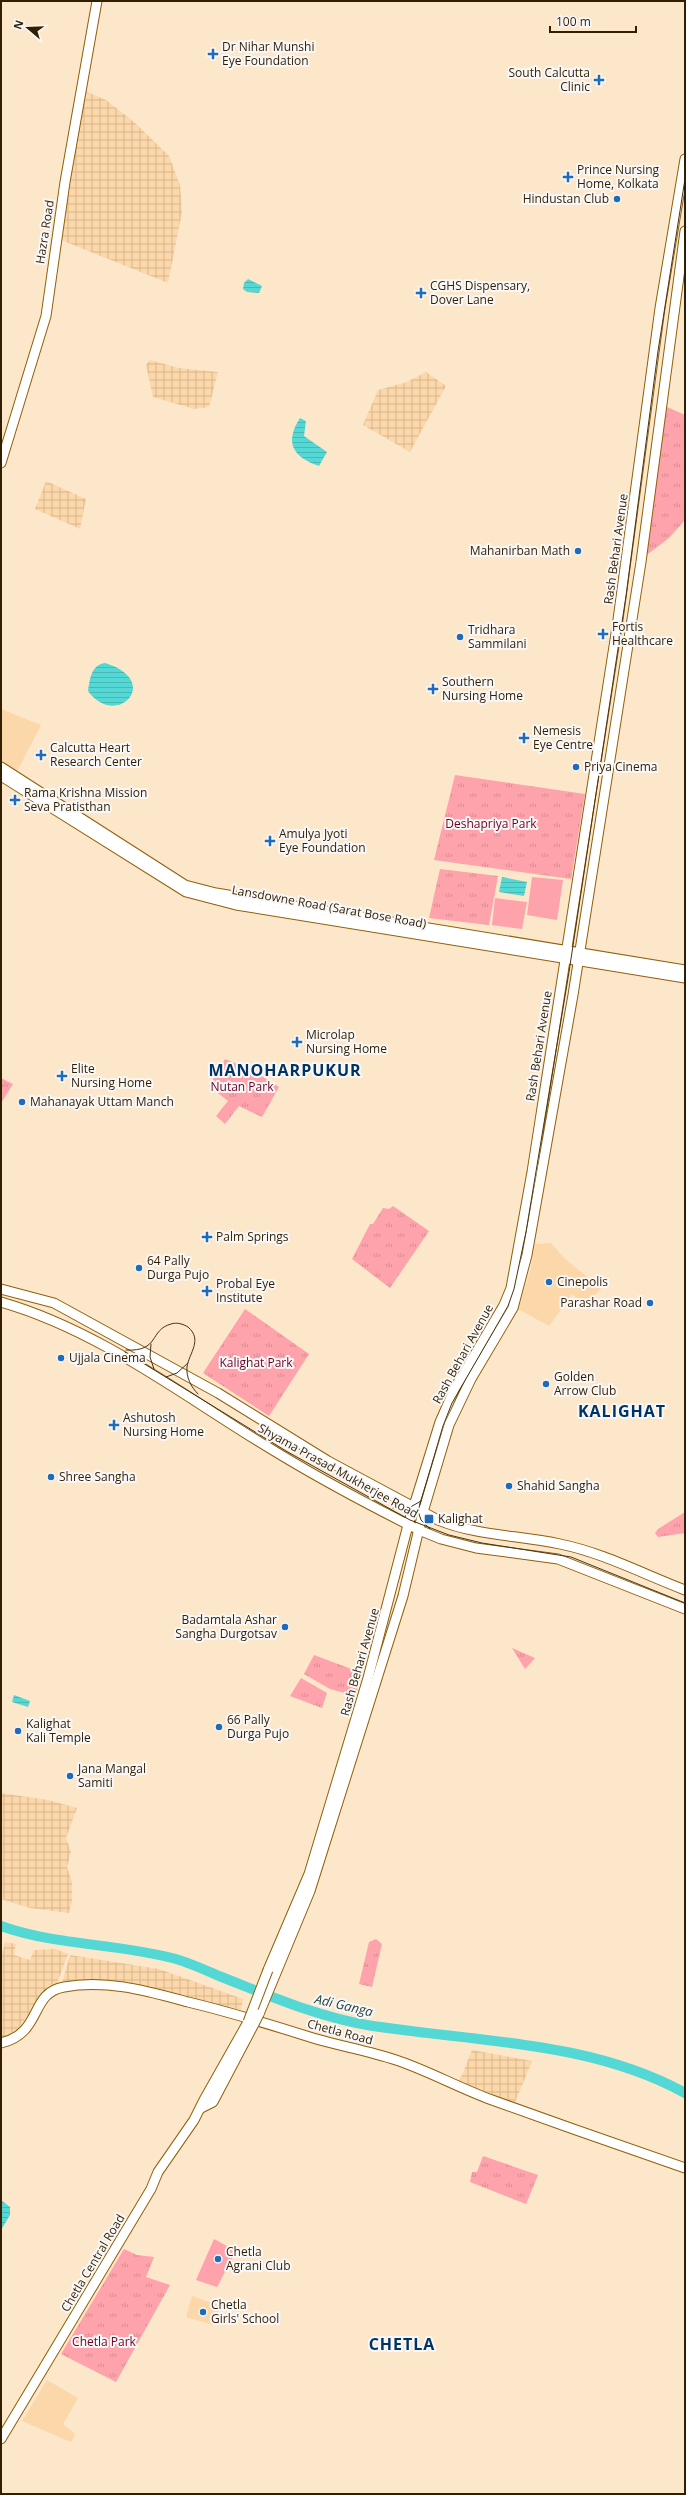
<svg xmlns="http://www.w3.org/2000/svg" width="686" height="2495" viewBox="0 0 686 2495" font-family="'Open Sans',sans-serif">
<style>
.built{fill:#fbd7a9}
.industrial{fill:url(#industrial-grid)}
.park{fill:url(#park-tufts)}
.pitch{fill:#fea2ab}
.water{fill:url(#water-rules)}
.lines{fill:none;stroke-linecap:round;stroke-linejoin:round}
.river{stroke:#54d8d5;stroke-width:10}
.major-casing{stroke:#905f09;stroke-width:11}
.major{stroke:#fff;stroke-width:9}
.tram{stroke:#473315;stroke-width:1}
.major-bridge-casing{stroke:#905f09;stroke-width:11;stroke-linecap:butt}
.major-bridge{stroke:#fff;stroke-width:9}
.poi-dot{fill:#1f6bba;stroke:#f8f8f8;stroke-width:1.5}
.labels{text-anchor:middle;stroke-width:4;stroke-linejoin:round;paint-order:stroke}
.poi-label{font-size:12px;fill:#321e00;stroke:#f8f8f8;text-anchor:start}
.street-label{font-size:12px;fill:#321e00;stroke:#f8f8f8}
.park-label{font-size:12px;fill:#700124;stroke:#f8f8f8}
.water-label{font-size:13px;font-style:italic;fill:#264342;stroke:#f8f8f8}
.district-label{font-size:16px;font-weight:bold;letter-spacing:1px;fill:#003364;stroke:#f8f8f8}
</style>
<defs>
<pattern id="industrial-grid" width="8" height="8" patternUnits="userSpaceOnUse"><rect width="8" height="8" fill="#fbd7a9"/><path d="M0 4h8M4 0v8" fill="none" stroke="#d8b890"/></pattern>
<pattern id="park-tufts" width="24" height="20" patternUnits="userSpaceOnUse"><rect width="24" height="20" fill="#fea2ab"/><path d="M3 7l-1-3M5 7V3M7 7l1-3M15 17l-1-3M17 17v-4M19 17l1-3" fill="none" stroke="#da8b91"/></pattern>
<pattern id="water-rules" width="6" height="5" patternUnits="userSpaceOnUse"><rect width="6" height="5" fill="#54d8d5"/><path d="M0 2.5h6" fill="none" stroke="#4ab9b5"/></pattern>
</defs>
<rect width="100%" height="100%" fill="#fde7cb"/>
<!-- built -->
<g class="built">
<path d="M 1,709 L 41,725 L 14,777 L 1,769 Z"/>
<path d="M 551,1243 L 565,1259 L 601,1288 L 586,1305 L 572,1294 L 549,1326 L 518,1309 L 531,1268 L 535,1244 Z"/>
<path d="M 192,2296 L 220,2306 L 213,2325 L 186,2317 Z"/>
<path d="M 47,2380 L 78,2398 L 63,2424 L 75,2434 L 71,2442 L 22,2421 Z"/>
</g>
<!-- industrial -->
<g class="industrial">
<path d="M 85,91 L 106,100 L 134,122 L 169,156 L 180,185 L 182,212 L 168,283 L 61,240 L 68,176 Z"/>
<path d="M 150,360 L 179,368 L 218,372 L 209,407 L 194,409 L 153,397 L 146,365 Z"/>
<path d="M 426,372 L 446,386 L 410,452 L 363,425 L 378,390 L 407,382 Z"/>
<path d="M 46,481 L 86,499 L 80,529 L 35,509 Z"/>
<path d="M 1,1793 L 48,1800 L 77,1808 L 66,1838 L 71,1852 L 67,1867 L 72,1882 L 72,1901 L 69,1913 L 30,1908 L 1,1899 Z"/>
<path d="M 5,1942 L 16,1944 L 14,1955 L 30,1960 L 34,1950 L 55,1949 L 68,1954 L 56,1986 L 46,1988 L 13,2037 L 1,2040 L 1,1960 Z"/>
<path d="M 70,1955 L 159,1969 L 243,1999 L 241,2010 L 124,1983 L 62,1983 Z"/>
<path d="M 472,2050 L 532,2061 L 514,2105 L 459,2082 Z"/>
</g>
<!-- park -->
<g class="park">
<path d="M 665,406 L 685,415 L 685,520 L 669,538 L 644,557 Z"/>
<path d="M 455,775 L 585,794 L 571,879 L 434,860 Z"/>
<path d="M 440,869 L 498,876 L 489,925 L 429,918 Z"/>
<path d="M 225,1059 L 252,1070 L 279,1087 L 262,1117 L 239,1106 L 225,1124 L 216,1116 L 228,1101 L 209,1086 Z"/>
<path d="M 1,1078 L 13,1084 L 1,1103 Z"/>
<path d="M 393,1206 L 429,1231 L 390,1288 L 352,1259 L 370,1224 L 373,1224 L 383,1208 L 389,1209 Z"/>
<path d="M 245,1309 L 309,1354 L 269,1416 L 203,1373 Z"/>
<path d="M 685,1512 L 685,1533 L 658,1537 L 655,1533 L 658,1529 Z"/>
<path d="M 512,1648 L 535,1658 L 525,1669 Z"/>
<path d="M 314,1655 L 362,1673 L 356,1696 L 330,1689 L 304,1674 Z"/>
<path d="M 301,1678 L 327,1693 L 322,1708 L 290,1696 Z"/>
<path d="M 376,1939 L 382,1944 L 372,1987 L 359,1984 L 369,1942 Z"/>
<path d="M 483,2156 L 538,2175 L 526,2204 L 470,2182 L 472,2172 L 477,2172 Z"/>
<path d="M 124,2249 L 137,2255 L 154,2257 L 146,2277 L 170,2285 L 116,2382 L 61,2354 Z"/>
</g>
<!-- pitch -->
<g class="pitch">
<path d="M 532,877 L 563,880 L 557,920 L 527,915 Z"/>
<path d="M 495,898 L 527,902 L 522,929 L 492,925 Z"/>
<path d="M 214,2239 L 236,2251 L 217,2287 L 196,2280 Z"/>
</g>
<!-- water -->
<g class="water">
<path d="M 248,279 L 262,286 L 259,293 L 247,292 L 243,289 L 244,283 Z"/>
<path d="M 300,418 L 306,421 L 304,436 L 327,452 L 319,466 C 293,457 284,443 300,418 Z"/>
<path d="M 105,663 C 164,681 116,730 88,691 C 90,679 91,665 105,663 Z"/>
<path d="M 502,877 L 527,882 L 524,896 L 499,892 Z"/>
<path d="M 14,1695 L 30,1701 L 28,1707 L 12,1702 Z"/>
<path d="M 1,2200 L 10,2207 L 10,2215 L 1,2230 Z"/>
</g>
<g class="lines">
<!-- river -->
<path class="river" d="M 1,1926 C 57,1946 118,1943 176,1959 C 190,1963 205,1970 219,1976 C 268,1995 315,2016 367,2025 C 473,2042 589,2040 685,2093"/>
<!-- major casing -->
<g class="major-casing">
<g id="major">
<path d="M 1,463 L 46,316 L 65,182 L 97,1"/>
<path d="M 1,767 L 185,885 L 216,893 L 685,970"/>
<path d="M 1,776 L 186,892 L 236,905 L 685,978"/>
<path d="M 1,1289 L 54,1303 L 218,1393 L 328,1461 L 438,1520 C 477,1536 519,1535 560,1544 C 604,1553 643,1574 685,1590"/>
<path d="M 1,1302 C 102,1331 187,1399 276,1452 C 322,1480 371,1506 419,1530 L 441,1539 L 476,1548 L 558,1559 L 685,1609"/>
<path d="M 268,1970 L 309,1874 L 368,1678 L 408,1525 L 440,1422 L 455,1388 L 504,1305 L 511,1288 L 532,1172 L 617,627 L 660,308 L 685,159"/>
<path d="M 259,2014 L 310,1891 L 403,1596 L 423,1512 L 449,1425 L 471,1379 L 513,1308 L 527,1255 L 573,995 L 641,562 L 685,231"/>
<path d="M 1,2043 C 43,2033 29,1993 64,1987 C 106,1979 147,1991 188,2002 C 230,2012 272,2025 313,2038 C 340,2046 369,2051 396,2060 C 429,2071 459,2088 492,2100 C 556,2123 621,2146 685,2168"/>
<path d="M 201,2108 L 213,2102 L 254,2024"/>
<path d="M 1,2439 L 151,2189 L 158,2172 L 194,2120 L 204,2100 L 248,2022"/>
</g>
</g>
<!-- major -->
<use href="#major" class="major"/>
<!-- tram -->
<g class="tram">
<path d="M 151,1344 L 150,1357 L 154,1369"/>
<path d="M 126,1350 C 160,1352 149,1330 171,1324 C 177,1322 183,1324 188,1327 C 203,1340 189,1353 187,1367 C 186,1377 191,1387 198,1394"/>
<path d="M 125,1352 L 286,1451 L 410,1520 L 449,1535 L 482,1543 L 571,1557 L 685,1603"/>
<path d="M 166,1377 L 177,1373 L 188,1363"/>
<path d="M 393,1508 L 407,1509 L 421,1501"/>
<path d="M 430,1529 L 421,1520 L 418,1511 L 443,1426 L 452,1403 L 508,1306 L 514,1289 L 526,1232 L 569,972 L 626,596 L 658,351 L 685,179"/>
</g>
<!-- major-bridge casing -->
<g class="major-bridge-casing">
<g id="major-bridge">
<path d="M 248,2022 L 268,1970"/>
<path d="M 254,2024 L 259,2014"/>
</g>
</g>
<!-- major-bridge -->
<use href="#major-bridge" class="major-bridge"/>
</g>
<!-- markers -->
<g class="poi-dot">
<path d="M211 48h4v4h4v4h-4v4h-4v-4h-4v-4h4z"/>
<path d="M597 74h4v4h4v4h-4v4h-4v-4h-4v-4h4z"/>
<path d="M566 171h4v4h4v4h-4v4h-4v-4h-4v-4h4z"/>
<circle cx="617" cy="199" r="4"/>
<path d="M419 287h4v4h4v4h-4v4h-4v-4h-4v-4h4z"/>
<circle cx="578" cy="551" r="4"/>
<path d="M601 628h4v4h4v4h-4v4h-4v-4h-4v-4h4z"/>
<circle cx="460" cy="637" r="4"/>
<path d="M431 683h4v4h4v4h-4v4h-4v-4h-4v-4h4z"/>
<path d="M522 732h4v4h4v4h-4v4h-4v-4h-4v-4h4z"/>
<path d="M39 749h4v4h4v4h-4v4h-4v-4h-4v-4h4z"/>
<circle cx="576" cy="767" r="4"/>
<path d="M13 794h4v4h4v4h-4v4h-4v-4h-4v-4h4z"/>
<path d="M268 835h4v4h4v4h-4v4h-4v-4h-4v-4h4z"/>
<path d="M295 1036h4v4h4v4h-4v4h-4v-4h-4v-4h4z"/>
<path d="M60 1070h4v4h4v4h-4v4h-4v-4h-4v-4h4z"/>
<circle cx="22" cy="1102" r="4"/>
<path d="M205 1231h4v4h4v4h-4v4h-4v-4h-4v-4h4z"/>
<circle cx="139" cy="1268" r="4"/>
<circle cx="549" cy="1282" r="4"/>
<path d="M205 1285h4v4h4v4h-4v4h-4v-4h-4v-4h4z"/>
<circle cx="650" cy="1303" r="4"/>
<circle cx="61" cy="1358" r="4"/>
<circle cx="546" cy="1384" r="4"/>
<path d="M112 1419h4v4h4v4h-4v4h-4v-4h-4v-4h4z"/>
<circle cx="51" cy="1477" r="4"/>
<circle cx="509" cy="1486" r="4"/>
<rect x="424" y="1514" width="10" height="10" rx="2"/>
<circle cx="285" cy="1627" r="4"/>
<circle cx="219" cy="1727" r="4"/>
<circle cx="18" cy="1731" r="4"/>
<circle cx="70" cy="1776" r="4"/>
<circle cx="218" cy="2259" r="4"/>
<circle cx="203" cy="2312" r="4"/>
</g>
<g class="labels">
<!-- poi labels -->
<g class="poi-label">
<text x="222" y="51">Dr Nihar Munshi<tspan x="222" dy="14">Eye Foundation</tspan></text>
<text x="590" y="77" text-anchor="end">South Calcutta<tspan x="590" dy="14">Clinic</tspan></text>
<text x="577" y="174">Prince Nursing<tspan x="577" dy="14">Home, Kolkata</tspan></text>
<text x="609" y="203" text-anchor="end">Hindustan Club</text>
<text x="430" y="290">CGHS Dispensary,<tspan x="430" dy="14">Dover Lane</tspan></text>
<text x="570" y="555" text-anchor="end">Mahanirban Math</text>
<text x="612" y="631">Fortis<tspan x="612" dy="14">Healthcare</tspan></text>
<text x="468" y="634">Tridhara<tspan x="468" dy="14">Sammilani</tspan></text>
<text x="442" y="686">Southern<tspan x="442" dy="14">Nursing Home</tspan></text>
<text x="533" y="735">Nemesis<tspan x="533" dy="14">Eye Centre</tspan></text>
<text x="50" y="752">Calcutta Heart<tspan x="50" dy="14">Research Center</tspan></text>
<text x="584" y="771">Priya Cinema</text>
<text x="24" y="797">Rama Krishna Mission<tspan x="24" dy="14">Seva Pratisthan</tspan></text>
<text x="279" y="838">Amulya Jyoti<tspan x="279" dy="14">Eye Foundation</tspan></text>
<text x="306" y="1039">Microlap<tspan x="306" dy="14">Nursing Home</tspan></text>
<text x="71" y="1073">Elite<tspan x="71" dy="14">Nursing Home</tspan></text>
<text x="30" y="1106">Mahanayak Uttam Manch</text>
<text x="216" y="1241">Palm Springs</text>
<text x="147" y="1265">64 Pally<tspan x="147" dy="14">Durga Pujo</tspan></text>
<text x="557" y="1286">Cinepolis</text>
<text x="216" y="1288">Probal Eye<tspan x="216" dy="14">Institute</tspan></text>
<text x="642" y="1307" text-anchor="end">Parashar Road</text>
<text x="69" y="1362">Ujjala Cinema</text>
<text x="554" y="1381">Golden<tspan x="554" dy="14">Arrow Club</tspan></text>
<text x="123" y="1422">Ashutosh<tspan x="123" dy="14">Nursing Home</tspan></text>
<text x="59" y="1481">Shree Sangha</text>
<text x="517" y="1490">Shahid Sangha</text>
<text x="438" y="1523">Kalighat</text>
<text x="277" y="1624" text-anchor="end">Badamtala Ashar<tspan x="277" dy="14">Sangha Durgotsav</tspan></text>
<text x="227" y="1724">66 Pally<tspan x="227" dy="14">Durga Pujo</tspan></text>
<text x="26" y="1728">Kalighat<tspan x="26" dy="14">Kali Temple</tspan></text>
<text x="78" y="1773">Jana Mangal<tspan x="78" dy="14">Samiti</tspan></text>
<text x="226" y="2256">Chetla<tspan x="226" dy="14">Agrani Club</tspan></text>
<text x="211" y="2309">Chetla<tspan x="211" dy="14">Girls' School</tspan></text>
</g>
<!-- street labels -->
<g class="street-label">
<text transform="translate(45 232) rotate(-81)" y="4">Hazra Road</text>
<text transform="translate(616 549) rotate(-82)" y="4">Rash Behari Avenue</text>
<text transform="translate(329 907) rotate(10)" y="4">Lansdowne Road (Sarat Bose Road)</text>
<text transform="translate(539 1046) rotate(-81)" y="4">Rash Behari Avenue</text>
<text transform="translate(463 1354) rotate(-61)" y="4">Rash Behari Avenue</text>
<text transform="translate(338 1471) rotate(29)" y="4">Shyama Prasad Mukherjee Road</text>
<text transform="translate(360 1662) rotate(-74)" y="4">Rash Behari Avenue</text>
<text transform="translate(340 2032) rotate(15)" y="4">Chetla Road</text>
<text transform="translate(93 2263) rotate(-59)" y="4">Chetla Central Road</text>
</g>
<!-- park labels -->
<g class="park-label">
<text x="491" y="828">Deshapriya Park</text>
<text x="242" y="1091">Nutan Park</text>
<text x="256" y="1367">Kalighat Park</text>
<text x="104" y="2346">Chetla Park</text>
</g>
<!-- water labels -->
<g class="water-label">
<text transform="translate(344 2005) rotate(13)" y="5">Adi Ganga</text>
</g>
<!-- district labels -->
<g class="district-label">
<text x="285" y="1076">MANOHARPUKUR</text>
<text x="622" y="1417">KALIGHAT</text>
<text x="402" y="2350">CHETLA</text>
</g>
</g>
<!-- border -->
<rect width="686" height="2495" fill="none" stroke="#321e00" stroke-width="4"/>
<!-- north arrow -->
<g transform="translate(28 28) rotate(289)" stroke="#f8f8f8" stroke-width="3" paint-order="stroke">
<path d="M0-3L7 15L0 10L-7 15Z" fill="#321e00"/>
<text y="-6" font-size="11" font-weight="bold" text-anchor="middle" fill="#321e00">N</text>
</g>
<!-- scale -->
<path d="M550 26v6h86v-6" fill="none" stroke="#321e00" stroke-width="2"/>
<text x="556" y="26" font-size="12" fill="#321e00" stroke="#f8f8f8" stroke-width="3" paint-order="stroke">100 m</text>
</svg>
